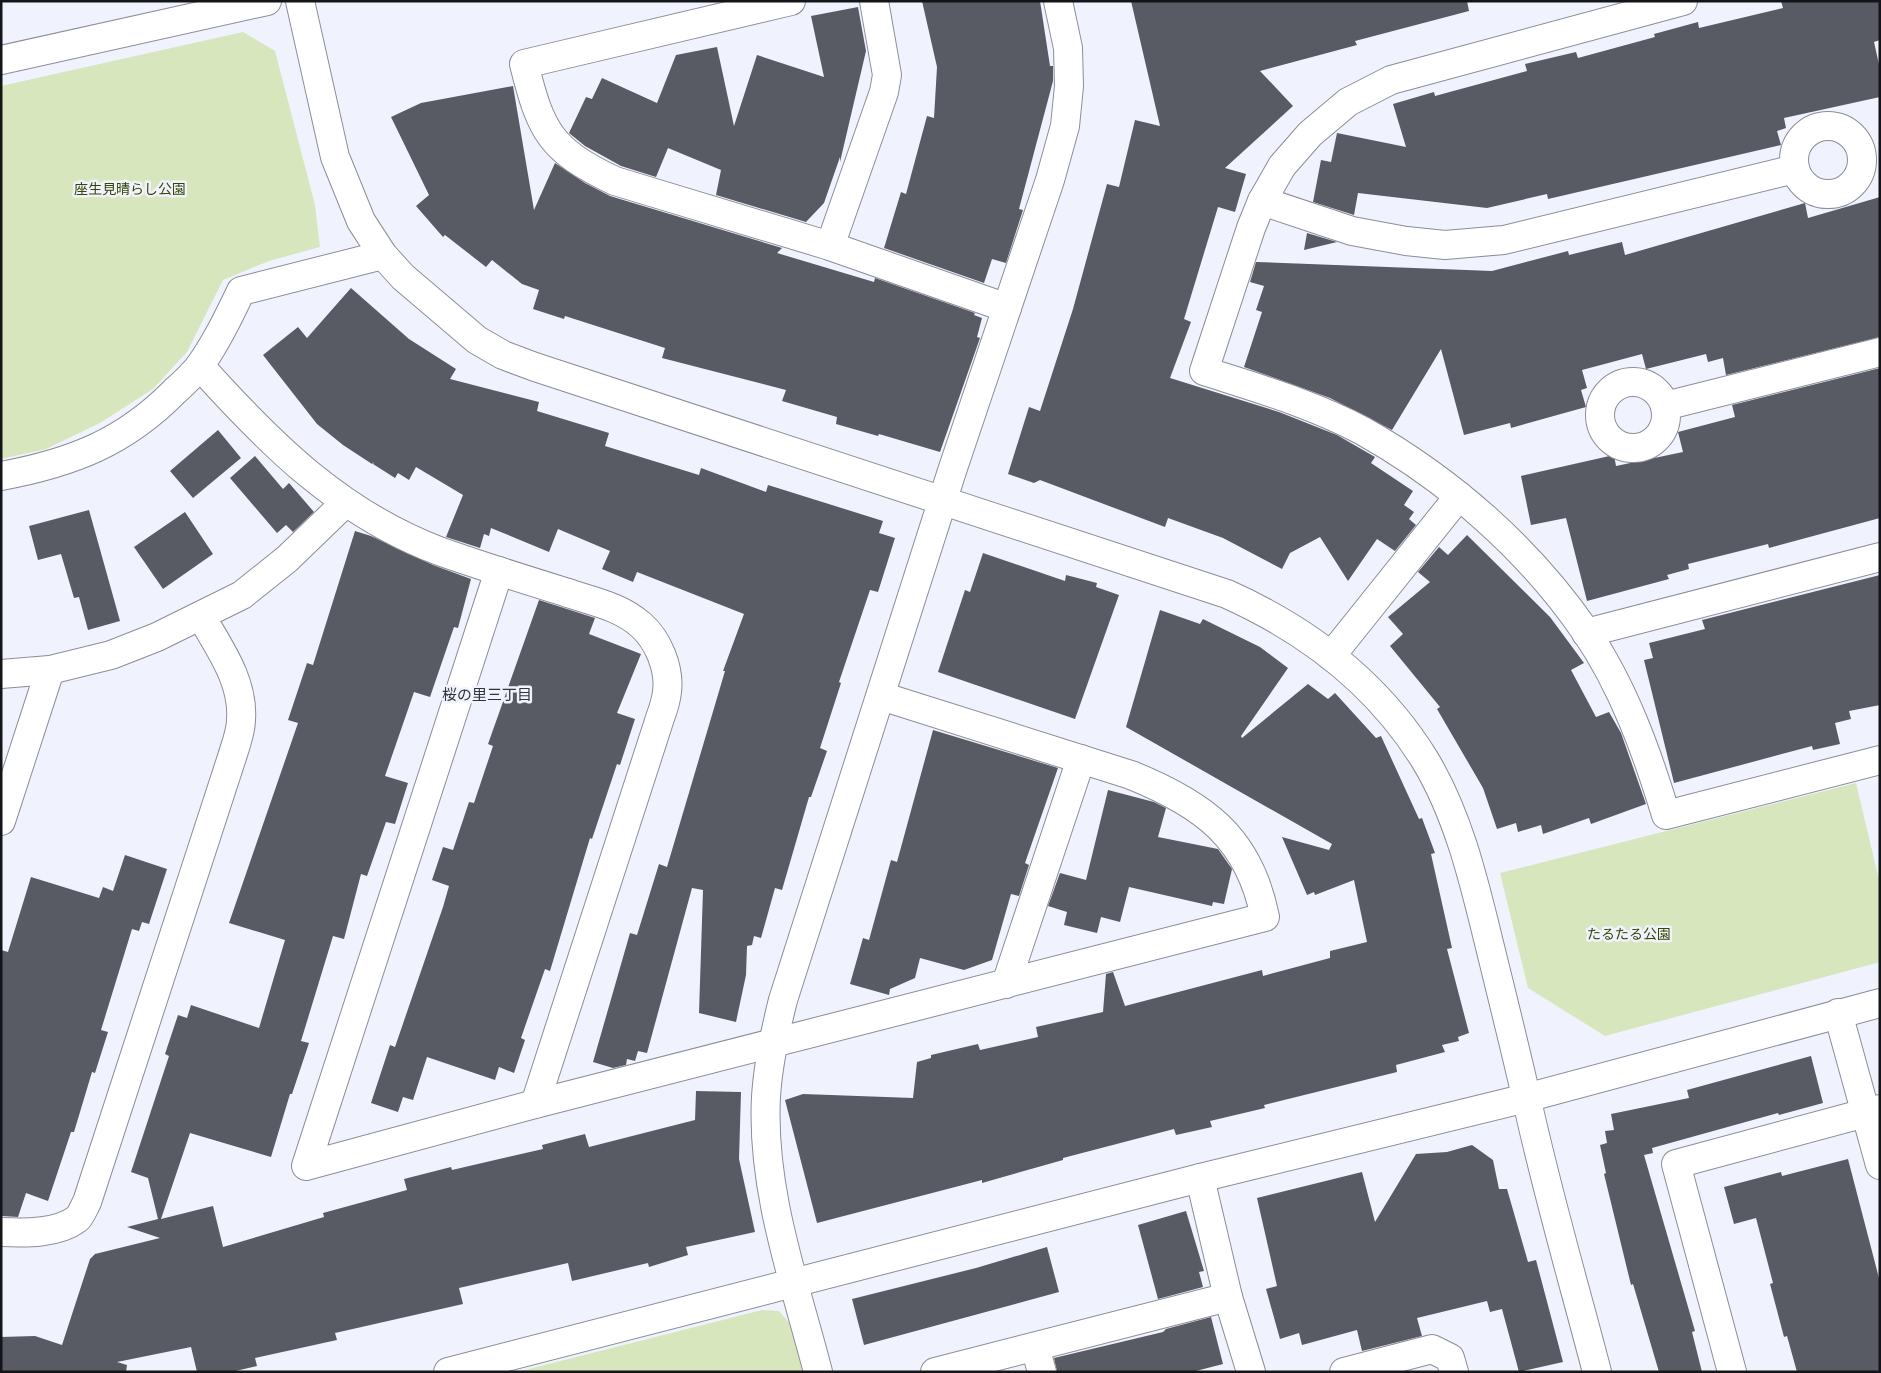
<svg xmlns="http://www.w3.org/2000/svg" width="1881" height="1373" viewBox="0 0 1881 1373" font-family="'Source Sans 3','Noto Sans JP',sans-serif">
<style>
.green{fill:#d8e6be}
.building{fill:#585b64}
.lines{fill:none;stroke-linecap:round;stroke-linejoin:round}
.minor-casing{stroke:#8b8e98;stroke-width:30}
.minor{stroke:#fff;stroke-width:28}
.labels{text-anchor:middle;stroke-width:5;stroke-linejoin:round;paint-order:stroke}
.park-label{font-size:14px;fill:#354600;stroke:#f0f2fe}
.neighbourhood-label{font-size:15px;fill:#32343d;stroke:#f0f2fe}
</style>
<rect width="100%" height="100%" fill="#f0f2fe"/>
<!-- green -->
<g class="green">
<path d="M 243,32 L 275,51 L 315,205 L 320,247 L 269,261 L 223,280 L 187,352 L 153,389 L 100,423 L 46,449 L 1,459 L 1,86 Z"/>
<path d="M 1856,783 L 1880,884 L 1880,962 L 1605,1036 L 1528,988 L 1500,873 Z"/>
<path d="M 762,1310 L 779,1311 L 791,1325 L 803,1372 L 517,1372 Z"/>
</g>
<!-- building -->
<g class="building">
<path d="M 922,1 L 1040,1 L 1050,66 L 1053,66 L 1053,81 L 1019,209 L 1023,210 L 1006,263 L 992,259 L 984,283 L 884,248 L 901,192 L 906,194 L 927,116 L 934,118 L 937,67 Z"/>
<path d="M 1131,1 L 1467,1 L 1469,11 L 1355,41 L 1357,45 L 1260,71 L 1293,106 L 1225,168 L 1246,174 L 1235,212 L 1218,207 L 1184,319 L 1191,322 L 1170,378 L 1279,412 L 1337,435 L 1375,457 L 1371,463 L 1413,491 L 1404,505 L 1414,512 L 1409,519 L 1416,525 L 1395,551 L 1377,539 L 1348,581 L 1320,537 L 1290,553 L 1282,569 L 1223,538 L 1168,518 L 1165,527 L 1040,480 L 1034,483 L 1008,474 L 1029,407 L 1040,411 L 1073,309 L 1107,184 L 1119,187 L 1135,120 L 1160,126 Z"/>
<path d="M 1781,1 L 1880,1 L 1880,40 L 1874,42 L 1880,69 L 1880,97 L 1784,118 L 1786,128 L 1777,131 L 1781,145 L 1548,199 L 1547,194 L 1487,208 L 1358,193 L 1354,215 L 1313,202 L 1321,160 L 1331,162 L 1337,133 L 1406,147 L 1393,104 L 1434,92 L 1435,96 L 1527,71 L 1525,64 L 1576,52 L 1578,58 L 1655,37 L 1654,34 L 1698,22 L 1699,28 L 1783,8 Z"/>
<path d="M 858,7 L 866,51 L 840,162 L 840,157 L 824,203 L 806,222 L 716,195 L 721,170 L 668,148 L 656,177 L 621,166 L 585,146 L 569,133 L 586,97 L 592,99 L 602,78 L 657,103 L 676,55 L 717,47 L 734,126 L 757,55 L 824,77 L 811,16 Z"/>
<path d="M 513,86 L 534,210 L 555,163 L 585,183 L 610,196 L 782,248 L 777,253 L 874,282 L 875,278 L 975,313 L 974,315 L 982,318 L 977,337 L 980,338 L 940,452 L 879,434 L 878,436 L 836,424 L 837,417 L 782,401 L 786,390 L 662,358 L 665,348 L 565,316 L 564,319 L 533,309 L 539,290 L 522,284 L 492,260 L 486,267 L 445,235 L 443,237 L 416,206 L 429,195 L 391,117 L 421,103 Z"/>
<path d="M 1880,197 L 1880,337 L 1726,375 L 1723,358 L 1708,362 L 1706,354 L 1646,369 L 1642,354 L 1582,370 L 1587,388 L 1581,390 L 1586,407 L 1511,428 L 1510,423 L 1464,435 L 1441,349 L 1392,430 L 1330,398 L 1244,367 L 1262,312 L 1256,310 L 1264,286 L 1250,282 L 1256,262 L 1492,271 L 1568,251 L 1569,255 L 1622,242 L 1625,255 L 1805,203 L 1808,218 Z"/>
<path d="M 1307,233 L 1337,242 L 1304,250 Z"/>
<path d="M 351,288 L 409,339 L 456,369 L 450,379 L 539,402 L 537,411 L 609,433 L 605,446 L 699,475 L 701,468 L 766,492 L 768,485 L 883,521 L 879,533 L 895,538 L 878,592 L 870,590 L 839,682 L 841,683 L 820,748 L 827,751 L 811,797 L 809,797 L 782,890 L 775,888 L 761,938 L 754,936 L 752,945 L 747,946 L 746,975 L 736,1022 L 699,1013 L 703,890 L 692,888 L 647,1053 L 638,1051 L 635,1061 L 627,1059 L 626,1065 L 613,1068 L 593,1062 L 630,933 L 637,935 L 659,864 L 667,867 L 725,671 L 723,671 L 744,614 L 637,572 L 633,582 L 602,569 L 610,551 L 558,529 L 549,552 L 491,528 L 489,536 L 484,534 L 480,548 L 446,537 L 463,495 L 416,467 L 409,480 L 398,473 L 395,478 L 373,464 L 374,462 L 372,464 L 343,445 L 317,424 L 263,355 L 298,327 L 307,338 Z"/>
<path d="M 1880,368 L 1880,518 L 1769,548 L 1768,544 L 1688,564 L 1689,569 L 1667,575 L 1669,579 L 1587,601 L 1566,518 L 1531,525 L 1521,476 L 1614,455 L 1616,466 L 1683,452 L 1678,432 L 1735,417 L 1732,405 Z"/>
<path d="M 218,430 L 241,458 L 193,498 L 170,471 Z"/>
<path d="M 255,456 L 283,489 L 289,483 L 314,512 L 293,532 L 286,525 L 277,533 L 230,478 Z"/>
<path d="M 89,510 L 120,621 L 88,630 L 79,597 L 74,598 L 61,554 L 38,560 L 29,526 Z"/>
<path d="M 185,512 L 213,554 L 163,589 L 134,547 Z"/>
<path d="M 355,531 L 371,536 L 433,565 L 471,579 L 458,628 L 454,627 L 430,697 L 414,692 L 385,776 L 408,783 L 395,824 L 386,822 L 367,876 L 361,874 L 344,939 L 333,936 L 301,1041 L 309,1043 L 292,1094 L 290,1094 L 271,1157 L 190,1133 L 161,1219 L 213,1206 L 223,1247 L 324,1217 L 323,1213 L 407,1190 L 404,1179 L 451,1167 L 452,1170 L 543,1149 L 542,1145 L 585,1134 L 589,1147 L 695,1120 L 696,1091 L 741,1092 L 739,1159 L 755,1232 L 686,1247 L 688,1255 L 649,1267 L 648,1263 L 572,1281 L 568,1263 L 459,1288 L 463,1304 L 335,1333 L 337,1340 L 255,1358 L 257,1366 L 231,1372 L 197,1372 L 191,1347 L 117,1362 L 127,1365 L 126,1372 L 1,1372 L 1,1337 L 35,1336 L 62,1345 L 90,1259 L 95,1254 L 160,1238 L 127,1227 L 158,1219 L 148,1178 L 131,1172 L 169,1056 L 165,1054 L 178,1015 L 187,1018 L 191,1005 L 259,1028 L 285,940 L 229,923 L 298,723 L 288,720 L 307,663 L 313,665 Z"/>
<path d="M 1467,535 L 1550,617 L 1584,663 L 1571,670 L 1596,717 L 1609,712 L 1621,733 L 1646,804 L 1591,824 L 1589,818 L 1543,834 L 1541,825 L 1518,832 L 1516,823 L 1497,829 L 1483,788 L 1437,709 L 1440,707 L 1390,646 L 1403,634 L 1388,617 L 1430,582 L 1418,572 L 1439,547 L 1448,555 Z"/>
<path d="M 983,553 L 1065,581 L 1066,575 L 1097,583 L 1096,587 L 1119,595 L 1075,719 L 938,672 L 965,590 L 970,592 Z"/>
<path d="M 1880,575 L 1880,705 L 1849,711 L 1851,719 L 1835,723 L 1840,744 L 1813,750 L 1812,746 L 1674,783 L 1644,660 L 1653,658 L 1649,643 L 1705,629 L 1702,620 Z"/>
<path d="M 539,600 L 595,618 L 589,634 L 641,654 L 617,713 L 635,719 L 620,765 L 617,764 L 592,839 L 590,838 L 550,971 L 545,969 L 521,1038 L 525,1040 L 514,1073 L 499,1067 L 495,1080 L 427,1057 L 413,1100 L 403,1097 L 398,1112 L 371,1103 L 390,1045 L 395,1047 L 443,907 L 449,886 L 432,880 L 443,847 L 453,850 L 469,802 L 474,803 L 493,746 L 488,744 Z"/>
<path d="M 1160,610 L 1200,624 L 1203,619 L 1260,647 L 1288,668 L 1241,736 L 1242,738 L 1308,684 L 1328,699 L 1335,693 L 1376,738 L 1381,736 L 1419,819 L 1422,818 L 1435,853 L 1431,854 L 1452,948 L 1447,949 L 1469,1033 L 1458,1037 L 1459,1041 L 1442,1045 L 1445,1052 L 1396,1065 L 1397,1072 L 1264,1105 L 1265,1108 L 1210,1121 L 1212,1127 L 1176,1135 L 1174,1129 L 1063,1158 L 1063,1160 L 982,1183 L 982,1180 L 817,1223 L 785,1100 L 803,1094 L 913,1098 L 917,1062 L 931,1058 L 931,1055 L 978,1044 L 980,1050 L 1038,1037 L 1036,1027 L 1103,1012 L 1106,974 L 1113,972 L 1125,1006 L 1262,970 L 1263,976 L 1330,958 L 1330,951 L 1367,942 L 1354,880 L 1315,895 L 1314,892 L 1307,895 L 1282,837 L 1329,850 L 1332,844 L 1126,727 Z"/>
<path d="M 933,730 L 1058,768 L 1025,863 L 1029,865 L 1019,896 L 1011,894 L 992,960 L 964,970 L 920,958 L 915,978 L 890,989 L 889,995 L 850,984 L 863,938 L 869,940 L 891,860 L 897,862 Z"/>
<path d="M 1108,790 L 1154,802 L 1166,808 L 1158,837 L 1218,849 L 1232,869 L 1224,904 L 1213,902 L 1212,906 L 1129,887 L 1120,922 L 1101,917 L 1097,933 L 1064,925 L 1067,912 L 1048,906 L 1060,873 L 1086,880 Z"/>
<path d="M 125,855 L 167,869 L 149,924 L 142,922 L 139,931 L 132,929 L 101,1030 L 108,1032 L 95,1073 L 92,1072 L 74,1132 L 71,1132 L 48,1201 L 26,1193 L 18,1217 L 1,1216 L 1,950 L 8,952 L 31,877 L 99,898 L 103,887 L 113,891 Z"/>
<path d="M 1811,1056 L 1823,1103 L 1779,1115 L 1778,1113 L 1652,1148 L 1653,1153 L 1644,1155 L 1695,1331 L 1692,1332 L 1702,1372 L 1659,1372 L 1633,1284 L 1631,1285 L 1604,1174 L 1606,1173 L 1600,1145 L 1607,1143 L 1605,1131 L 1614,1130 L 1611,1114 L 1689,1098 L 1687,1090 Z"/>
<path d="M 1472,1145 L 1493,1160 L 1499,1189 L 1507,1189 L 1528,1262 L 1536,1260 L 1563,1362 L 1519,1372 L 1502,1309 L 1490,1312 L 1487,1301 L 1417,1318 L 1422,1336 L 1362,1351 L 1357,1330 L 1302,1345 L 1299,1333 L 1280,1339 L 1266,1289 L 1277,1286 L 1257,1198 L 1362,1172 L 1375,1222 L 1416,1154 L 1447,1152 Z"/>
<path d="M 1848,1159 L 1880,1282 L 1880,1372 L 1797,1372 L 1787,1336 L 1784,1337 L 1770,1284 L 1773,1283 L 1756,1218 L 1734,1224 L 1724,1187 L 1781,1172 L 1782,1176 Z"/>
<path d="M 1186,1211 L 1204,1271 L 1199,1272 L 1203,1287 L 1158,1299 L 1138,1225 Z"/>
<path d="M 1047,1247 L 1059,1292 L 864,1345 L 852,1299 L 976,1268 Z"/>
<path d="M 1211,1317 L 1223,1364 L 1192,1372 L 1057,1372 L 1054,1358 L 1163,1332 L 1166,1329 Z"/>
</g>
<g class="lines">
<!-- minor casing -->
<g class="minor-casing">
<g id="minor">
<path d="M 300,1 L 335,157 L 361,221 L 383,255 L 403,277 L 477,340 L 503,355 L 535,367 L 1227,594 C 1307,630 1378,684 1425,760 C 1460,818 1475,886 1491,951 C 1503,1000 1515,1048 1526,1096 C 1546,1189 1573,1280 1597,1372"/>
<path d="M 791,1 L 524,64 C 541,132 550,150 615,181 L 830,246 L 1007,308"/>
<path d="M 1683,1 L 1391,80 L 1348,102 L 1310,134 L 1282,166 L 1262,201 L 1251,228 L 1204,371 C 1257,388 1313,404 1363,431 C 1450,480 1529,549 1586,632 C 1623,686 1647,752 1666,815 L 1880,760"/>
<path d="M 1,60 L 267,1"/>
<circle cx="1828" cy="160" r="34"/>
<path d="M 1262,201 L 1352,231 L 1406,241 L 1445,245 L 1504,240 L 1795,169"/>
<path d="M 830,246 L 884,92 L 887,75 L 874,1"/>
<path d="M 200,366 C 270,444 339,513 439,551 C 481,566 523,579 565,592 C 591,601 620,606 641,625 C 658,640 670,668 667,692 C 666,701 663,710 660,718 L 535,1104"/>
<circle cx="1633" cy="415" r="33"/>
<path d="M 1665,406 L 1880,352"/>
<path d="M 1,476 C 71,463 124,443 175,391 C 184,383 194,374 201,364 C 217,341 229,316 241,291 L 383,255"/>
<path d="M 499,571 L 306,1166 L 535,1104 L 1265,917 C 1249,837 1203,804 1131,775 L 881,696"/>
<path d="M 1586,633 L 1880,557"/>
<path d="M 1331,656 L 1459,496"/>
<path d="M 1,674 L 50,670 L 111,655 L 157,637 L 242,595 L 287,559 L 345,503"/>
<path d="M 1,821 L 50,670"/>
<path d="M 1006,984 L 1081,759"/>
<path d="M 1838,1013 L 1880,1165"/>
<path d="M 1,1232 C 25,1233 57,1234 77,1219 C 81,1216 84,1207 87,1202 L 233,754 C 236,744 241,731 241,720 C 244,681 219,648 201,616"/>
<path d="M 1228,1297 L 1251,1372"/>
<path d="M 1035,1347 L 1042,1372"/>
<path d="M 448,1372 L 1200,1178 L 1526,1098 L 1880,1003"/>
<path d="M 818,1372 C 795,1283 761,1190 766,1097 C 768,1063 775,1032 783,1000 L 952,471 L 1050,180 L 1065,126 L 1069,86 L 1068,48 L 1058,1"/>
<path d="M 935,1372 L 1228,1297 L 1200,1178"/>
<path d="M 1344,1372 L 1432,1349 L 1450,1358 L 1454,1372"/>
<path d="M 1732,1372 L 1676,1164 L 1880,1109"/>
</g>
</g>
<!-- minor -->
<use href="#minor" class="minor"/>
</g>
<g class="labels">
<!-- park labels -->
<g class="park-label">
<text x="130" y="194">座生見晴らし公園</text>
<text x="1629" y="939">たるたる公園</text>
</g>
<!-- neighbourhood labels -->
<g class="neighbourhood-label">
<text x="487" y="700">桜の里三丁目</text>
</g>
</g>
<!-- border -->
<rect width="1881" height="1373" fill="none" stroke="#141518" stroke-width="5"/>
</svg>
